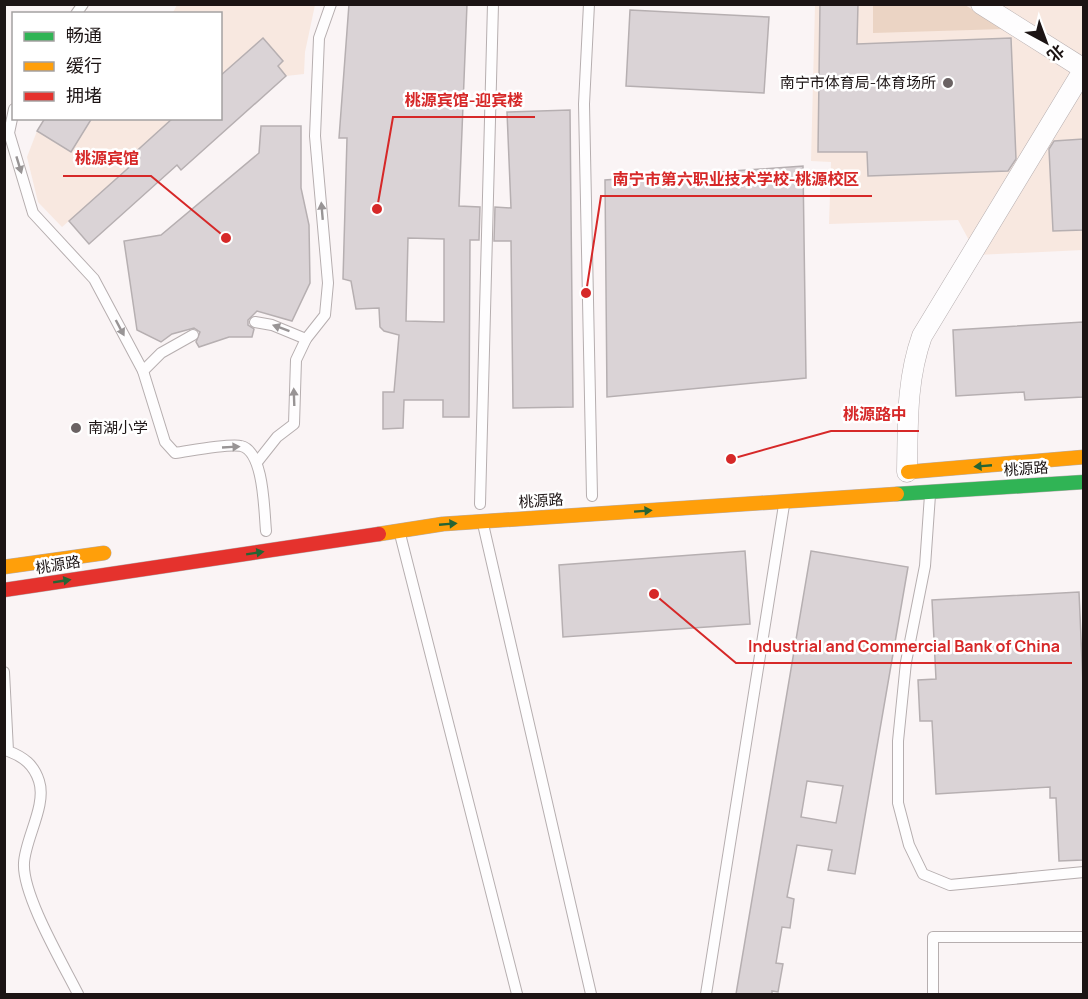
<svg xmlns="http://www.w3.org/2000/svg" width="1088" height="999" viewBox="0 0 1088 999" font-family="Manrope,'Noto Sans SC',sans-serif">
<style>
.green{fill:#f8e8e0}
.forest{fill:#ebd4c4}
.building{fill:#dad3d6;stroke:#b6afb1;stroke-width:1.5;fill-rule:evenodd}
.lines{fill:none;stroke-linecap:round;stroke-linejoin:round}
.lane-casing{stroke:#b6aeaf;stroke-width:12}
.street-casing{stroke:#b6aeaf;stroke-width:21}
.fast-casing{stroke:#b6aeaf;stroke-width:15}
.slow-casing{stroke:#b6aeaf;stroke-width:15}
.jam-casing{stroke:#b6aeaf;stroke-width:15}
.lane{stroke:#fefdfe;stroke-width:10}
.street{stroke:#fefdfe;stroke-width:20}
.fast{stroke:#30b455;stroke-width:14}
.slow{stroke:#ff9f0a;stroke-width:14}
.jam{stroke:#e5322d;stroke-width:14}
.oneway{fill:#989495}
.oneway2{fill:#266434}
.poi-dot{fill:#6a6263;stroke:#fff;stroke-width:2}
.labels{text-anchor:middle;stroke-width:5;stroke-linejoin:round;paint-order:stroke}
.poi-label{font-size:15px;fill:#1c1414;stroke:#fff;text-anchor:end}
.street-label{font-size:15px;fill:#1c1414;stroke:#fff}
.leader{fill:none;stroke:#d62828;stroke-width:2}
.callout-dot{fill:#d62828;stroke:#fff;stroke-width:2}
.callout-label{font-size:16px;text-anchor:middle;font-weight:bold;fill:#d62828;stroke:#fff;stroke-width:5;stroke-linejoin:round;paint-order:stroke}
</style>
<rect width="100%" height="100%" fill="#faf4f5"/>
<!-- green -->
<g class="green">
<path d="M 177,5 L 315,5 L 305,52 L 304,74 L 286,76 L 278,66 L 283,61 L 263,39 L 221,76 L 220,14 L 172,14 Z"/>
<path d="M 815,5 L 1083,5 L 1083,250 L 977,255 L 958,220 L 829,224 L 831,162 L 811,161 Z"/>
<path d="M 92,119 L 173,119 L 130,157 L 135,162 L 62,227 L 38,202 L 27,157 L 37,131 L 71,152 Z"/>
</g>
<!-- forest -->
<path class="forest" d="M 873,4 L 965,5 L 1004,29 L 873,33 Z"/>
<!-- building -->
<g class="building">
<path d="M 349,4 L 467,4 L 459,206 L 480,207 L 479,240 L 470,240 L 469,417 L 443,417 L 443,400 L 404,400 L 403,428 L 383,429 L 383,392 L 394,392 L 399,335 L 384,331 L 380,327 L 379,308 L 356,309 L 351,281 L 343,279 L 347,138 L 339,138 ZM 408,238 L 444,239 L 444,322 L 406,321 Z"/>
<path d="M 820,4 L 858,4 L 857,44 L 1011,38 L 1016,159 L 1008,171 L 868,176 L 867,152 L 818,152 Z"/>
<path d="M 630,10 L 769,17 L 764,93 L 626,86 Z"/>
<path d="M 263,38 L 283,61 L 278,66 L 286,76 L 181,170 L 177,165 L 89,244 L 69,221 L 135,162 L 130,157 L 173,118 L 220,118 L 220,76 Z"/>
<path d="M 570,110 L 573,407 L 513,408 L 511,241 L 494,241 L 495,207 L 511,208 L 507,112 Z"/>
<path d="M 45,118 L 92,118 L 71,152 L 37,131 Z"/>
<path d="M 261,126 L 301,126 L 301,188 L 309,225 L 310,283 L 292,321 L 257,311 L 248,320 L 248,325 L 254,329 L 252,337 L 229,337 L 199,347 L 196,342 L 200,332 L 194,328 L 172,334 L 161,342 L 137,330 L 124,241 L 161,235 L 259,153 Z"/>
<path d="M 1083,139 L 1083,230 L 1053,231 L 1049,149 L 1054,141 Z"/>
<path d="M 803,166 L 806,378 L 607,397 L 605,180 Z"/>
<path d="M 1083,322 L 1083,397 L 1025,400 L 1024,392 L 956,396 L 953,330 Z"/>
<path d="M 745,551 L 750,624 L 563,637 L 559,565 Z"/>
<path d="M 811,551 L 908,567 L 855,874 L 828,870 L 832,850 L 797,845 L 787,897 L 794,899 L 790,928 L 782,927 L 776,963 L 783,964 L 778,992 L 772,991 L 772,994 L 736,994 ZM 807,781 L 843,786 L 836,823 L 801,817 Z"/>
<path d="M 1079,592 L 1083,684 L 1083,860 L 1059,861 L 1056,798 L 1050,798 L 1050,787 L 936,794 L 932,721 L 920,721 L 918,680 L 936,679 L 932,600 Z"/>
</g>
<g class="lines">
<!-- lane casing -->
<g class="lane-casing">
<g id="lane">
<path d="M 589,4 L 584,104 L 592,496"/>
<path d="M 76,14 L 83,4"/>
<path d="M 14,109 L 9,133 L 33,213 L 94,279 L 143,371 L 165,442 L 175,453 C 190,451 229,443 241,446 C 264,451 264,510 266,531"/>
<path d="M 255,322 L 272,325 L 306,339"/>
<path d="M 143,371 L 161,353 L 193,335"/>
<path d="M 258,461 L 277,437 L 294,424 L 296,360 L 306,339 L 325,315 L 328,283 L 315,136 L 319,38 L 331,4"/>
<path d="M 930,495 L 925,566 L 906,662 L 898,741 L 898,803 L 909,845 L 923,874 L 950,885 L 1084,872"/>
<path d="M 480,504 L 493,4"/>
<path d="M 483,524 L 591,994"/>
<path d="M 400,534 L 517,994"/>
<path d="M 4,672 L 8,751 C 24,757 34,765 39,781 C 47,805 25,839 24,863 C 22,895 63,964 78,994"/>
<path d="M 706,994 L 784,505"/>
<path d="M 933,994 L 933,937 L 1084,937"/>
</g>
</g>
<!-- street casing -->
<g class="street-casing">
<g id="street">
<path d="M 981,4 L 1084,69"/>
<path d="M 907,472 C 908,425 906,381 922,336 L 1084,69"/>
</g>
</g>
<!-- fast casing -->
<g class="fast-casing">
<path id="fast" d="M 897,494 L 1084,482"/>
</g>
<!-- slow casing -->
<g class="slow-casing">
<g id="slow">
<path d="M 908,472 L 1084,457"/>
<path d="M 379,534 L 443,524 L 897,494"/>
<path d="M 4,567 L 104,553"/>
</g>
</g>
<!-- jam casing -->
<g class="jam-casing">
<path id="jam" d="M 4,590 L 379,534"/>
</g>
<!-- lane -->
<use href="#lane" class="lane"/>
<!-- street -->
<use href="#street" class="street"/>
<!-- fast -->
<use href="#fast" class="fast"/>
<!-- slow -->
<use href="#slow" class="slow"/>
<!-- jam -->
<use href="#jam" class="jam"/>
</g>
<!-- one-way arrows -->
<defs><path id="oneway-solid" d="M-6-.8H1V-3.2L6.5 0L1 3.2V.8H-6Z" transform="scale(1.5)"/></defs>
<g class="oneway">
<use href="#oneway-solid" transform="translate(19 165) rotate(73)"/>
<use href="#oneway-solid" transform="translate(322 211) rotate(-95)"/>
<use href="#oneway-solid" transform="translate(120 328) rotate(62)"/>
<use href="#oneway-solid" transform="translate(281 328) rotate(-160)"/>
<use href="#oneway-solid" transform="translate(294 397) rotate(-92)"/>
<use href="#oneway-solid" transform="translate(231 447) rotate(-3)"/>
</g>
<g class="oneway2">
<use href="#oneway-solid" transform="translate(983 466) rotate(175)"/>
<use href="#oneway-solid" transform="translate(643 511) rotate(-4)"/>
<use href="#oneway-solid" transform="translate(448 524) rotate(-5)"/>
<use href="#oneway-solid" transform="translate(255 553) rotate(-9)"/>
<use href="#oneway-solid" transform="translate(62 581) rotate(-9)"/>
</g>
<!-- markers -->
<g class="poi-dot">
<circle cx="948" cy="83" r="6"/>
<circle cx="76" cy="428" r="6"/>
</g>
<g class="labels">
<!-- poi labels -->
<g class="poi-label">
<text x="936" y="88">南宁市体育局-体育场所</text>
<text x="88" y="433" text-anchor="start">南湖小学</text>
</g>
<!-- street labels -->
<g class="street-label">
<text transform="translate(1026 469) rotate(-4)" y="5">桃源路</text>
<text transform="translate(541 501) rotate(-4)" y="5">桃源路</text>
<text transform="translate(58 565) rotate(-9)" y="5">桃源路</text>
</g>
</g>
<!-- callouts -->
<path class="leader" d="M377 209L393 117H535M226 238L151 176H63M586 293L601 196H872M731 459L831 431H919M654 594L736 663H1072"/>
<g class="callout-dot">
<circle cx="377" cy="209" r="6"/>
<circle cx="226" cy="238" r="6"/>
<circle cx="586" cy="293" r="6"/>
<circle cx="731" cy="459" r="6"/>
<circle cx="654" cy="594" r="6"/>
</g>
<g class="callout-label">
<text x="464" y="106">桃源宾馆-迎宾楼</text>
<text x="107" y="164">桃源宾馆</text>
<text x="736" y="185">南宁市第六职业技术学校-桃源校区</text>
<text x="875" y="420">桃源路中</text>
<text x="904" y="652">Industrial and Commercial Bank of China</text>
</g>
<!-- border -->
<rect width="1088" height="999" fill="none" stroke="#1c1414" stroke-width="12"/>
<!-- legend -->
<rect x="12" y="12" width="210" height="108" fill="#ffffff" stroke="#a4a1a1" stroke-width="1.5"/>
<rect x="24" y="32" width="30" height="9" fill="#30b455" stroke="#a4a1a1" stroke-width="1.5"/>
<text x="66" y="42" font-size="18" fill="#1c1414">畅通</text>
<rect x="24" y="62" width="30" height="9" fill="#ff9f0a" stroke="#a4a1a1" stroke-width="1.5"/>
<text x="66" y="72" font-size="18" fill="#1c1414">缓行</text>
<rect x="24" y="92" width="30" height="9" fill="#e5322d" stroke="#a4a1a1" stroke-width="1.5"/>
<text x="66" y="102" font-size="18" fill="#1c1414">拥堵</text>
<!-- north arrow -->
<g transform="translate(1046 42) rotate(139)" stroke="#ffffff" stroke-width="4.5" paint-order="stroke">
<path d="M0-4.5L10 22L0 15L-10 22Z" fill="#1c1414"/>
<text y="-9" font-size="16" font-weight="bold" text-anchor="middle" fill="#1c1414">北</text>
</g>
</svg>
